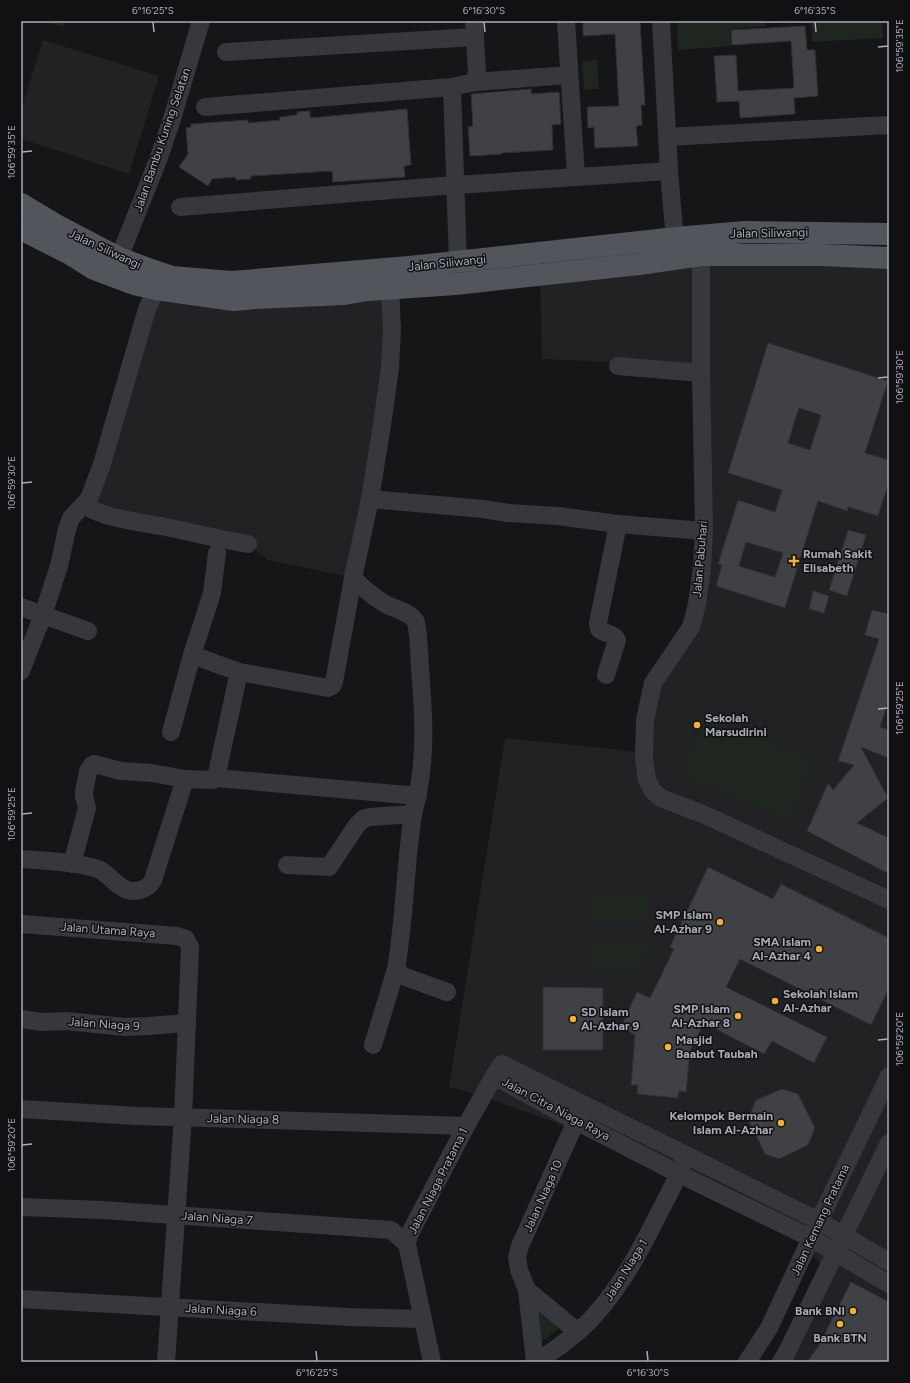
<svg xmlns="http://www.w3.org/2000/svg" width="910" height="1383" viewBox="0 0 910 1383" font-family="Figtree,sans-serif">
<style>
.built{fill:#222225}
.green{fill:#1e261f}
.building{fill:#404145;stroke:#303034;fill-rule:evenodd}
.lines{fill:none;stroke-linecap:round;stroke-linejoin:round}
.minor{stroke:#37383d;stroke-width:18}
.major{stroke:#53555c;stroke-width:22}
.ticks{fill:none;stroke:#a8adb8;stroke-width:1.5}
.poi-dot{fill:#f2b134;stroke:#111113;stroke-width:1.5}
.labels{text-anchor:middle;stroke-width:3;stroke-linejoin:round;paint-order:stroke}
.street-label{font-size:12px;fill:#a8adb8;stroke:#111113}
.poi-label{font-size:12px;font-weight:bold;fill:#a8adb8;stroke:#111113;text-anchor:start}
.neatline{fill:none;stroke:#a8adb8;stroke-width:1.5}
.ticks-label{font-size:10px;text-anchor:middle;fill:#a8adb8}
</style>
<rect width="100%" height="100%" fill="#161618"/>
<!-- built -->
<g class="built">
<path d="M 43,40 L 159,76 L 129,174 L 21,139 L 21,110 Z"/>
<path d="M 701,255 L 889,258 L 889,1362 L 788,1362 L 832,1279 L 792,1228 L 551,1121 L 479,1095 L 449,1087 L 505,738 L 640,752 L 653,671 L 687,644 L 702,536 L 705,366 L 542,359 L 540,274 Z"/>
<path d="M 156,289 L 390,289 L 392,330 L 353,578 L 268,560 L 248,544 L 124,519 L 89,499 Z"/>
</g>
<!-- green -->
<g class="green">
<path d="M 43,21 L 65,21 L 63,27 Z"/>
<path d="M 677,21 L 765,21 L 766,26 L 730,29 L 731,46 L 678,50 Z"/>
<path d="M 776,21 L 882,21 L 883,38 L 812,42 L 811,22 L 777,23 Z"/>
<path d="M 597,60 L 599,89 L 584,90 L 582,61 Z"/>
<path d="M 704,716 L 815,759 L 791,820 L 681,776 Z"/>
<path d="M 592,890 L 651,893 L 648,922 L 591,920 Z"/>
<path d="M 590,939 L 648,942 L 646,972 L 588,969 Z"/>
<path d="M 532,1298 L 565,1324 L 544,1340 L 537,1339 Z"/>
</g>
<!-- building -->
<g class="building">
<path d="M 583,21 L 640,21 L 645,105 L 641,105 L 642,125 L 636,126 L 638,146 L 595,148 L 594,127 L 588,128 L 587,107 L 619,106 L 615,34 L 583,36 Z"/>
<path d="M 805,26 L 807,50 L 815,50 L 818,96 L 794,98 L 795,114 L 740,118 L 739,101 L 717,102 L 714,56 L 736,55 L 738,91 L 794,88 L 791,41 L 732,45 L 731,30 Z"/>
<path d="M 531,89 L 531,94 L 559,92 L 561,124 L 552,125 L 553,150 L 502,153 L 502,154 L 470,156 L 468,127 L 473,126 L 471,94 Z"/>
<path d="M 407,109 L 411,165 L 404,166 L 405,177 L 333,182 L 332,171 L 251,176 L 251,179 L 236,180 L 235,177 L 212,179 L 208,186 L 179,167 L 188,154 L 186,128 L 191,127 L 191,124 L 248,120 L 248,123 L 280,120 L 280,117 L 297,115 L 297,112 L 310,111 L 310,118 Z"/>
<path d="M 768,343 L 888,381 L 865,453 L 889,460 L 889,482 L 878,516 L 848,507 L 847,511 L 818,501 L 785,608 L 716,586 L 722,565 L 718,564 L 738,500 L 775,512 L 782,490 L 728,473 ZM 799,408 L 821,415 L 810,450 L 788,443 ZM 746,542 L 783,553 L 775,577 L 739,566 Z"/>
<path d="M 848,530 L 866,535 L 847,596 L 829,590 Z"/>
<path d="M 813,591 L 829,596 L 824,613 L 809,609 Z"/>
<path d="M 872,610 L 889,614 L 889,699 L 880,727 L 889,730 L 889,758 L 861,747 L 888,798 L 857,823 L 889,838 L 889,874 L 807,831 L 828,783 L 833,790 L 854,765 L 838,761 L 879,639 L 865,635 Z"/>
<path d="M 708,867 L 773,899 L 781,884 L 889,938 L 889,988 L 871,1025 L 740,959 L 726,987 L 827,1037 L 814,1063 L 772,1041 L 764,1054 L 704,1023 L 690,1051 L 686,1092 L 679,1091 L 678,1098 L 637,1094 L 638,1085 L 631,1085 L 635,1035 L 621,1027 L 637,992 L 650,998 L 674,949 L 670,947 Z"/>
<path d="M 543,987 L 603,988 L 603,1050 L 543,1050 Z"/>
<path d="M 782,1089 L 798,1094 L 815,1128 L 808,1145 L 779,1159 L 765,1154 L 748,1119 L 756,1100 Z"/>
<path d="M 851,1282 L 889,1302 L 889,1362 L 807,1362 L 818,1347 Z"/>
</g>
<g class="lines">
<!-- minor -->
<g class="minor">
<path d="M 566,21 L 576,176"/>
<path d="M 661,21 L 669,171 L 676,252"/>
<path d="M 226,52 L 475,37"/>
<path d="M 475,82 L 569,75"/>
<path d="M 452,87 L 458,262"/>
<path d="M 205,107 L 452,87 L 475,82 L 477,72 L 474,21"/>
<path d="M 667,137 L 889,125"/>
<path d="M 180,207 L 455,185 L 669,171"/>
<path d="M 701,255 L 701,373 L 704,531 L 702,568 L 697,604 L 691,627 L 653,683 L 645,720 L 644,758 L 647,780 L 653,791 L 661,798 L 705,815 L 889,900"/>
<path d="M 119,258 L 158,160 L 172,119 L 201,21"/>
<path d="M 618,366 L 701,373"/>
<path d="M 370,499 L 483,509 L 508,513 L 558,516 L 618,524 L 704,531"/>
<path d="M 85,505 C 98,517 142,523 161,526 C 190,532 219,539 248,544"/>
<path d="M 21,607 L 43,615 L 21,671"/>
<path d="M 88,631 L 43,615 L 59,566 L 67,529 L 71,518 L 89,499 L 102,464 L 147,309 L 156,289"/>
<path d="M 192,655 L 239,672"/>
<path d="M 606,675 L 617,640 C 613,632 605,635 599,629 L 598,623 L 618,524"/>
<path d="M 171,732 L 192,655 L 212,593 L 217,553"/>
<path d="M 216,778 L 418,796"/>
<path d="M 413,814 C 405,865 405,918 396,969 L 403,976 L 447,992"/>
<path d="M 21,859 C 39,860 85,863 100,870 C 111,876 120,891 133,891 C 141,891 150,887 153,880 L 185,779"/>
<path d="M 72,864 L 87,808 L 84,796 L 84,792 L 88,771 L 92,765 L 94,764 L 121,771 L 152,773 L 185,779 L 213,780 L 216,778 L 239,672 L 328,688 L 332,686 L 334,682 L 353,578 L 370,499 L 382,425 L 390,368 L 392,329 L 390,289"/>
<path d="M 287,865 L 329,867 L 357,825 L 363,819 L 370,817 L 413,814 C 427,764 424,718 420,668 C 419,653 419,637 416,622 C 410,611 392,609 382,602 C 371,595 362,587 353,578"/>
<path d="M 21,924 L 177,936 L 186,939 L 190,947 L 183,1117 L 166,1362"/>
<path d="M 21,1019 L 42,1022 L 66,1021 L 125,1027 L 149,1026 L 187,1023"/>
<path d="M 373,1045 L 396,969"/>
<path d="M 494,1076 L 576,1121 L 679,1174 L 811,1238 L 889,1284"/>
<path d="M 21,1109 L 137,1116 L 466,1126"/>
<path d="M 21,1207 L 102,1210 L 391,1230 L 407,1244"/>
<path d="M 527,1290 L 578,1332"/>
<path d="M 21,1299 L 349,1317 L 422,1319"/>
<path d="M 432,1362 L 407,1244 L 409,1235 L 466,1126 L 494,1076 L 502,1064 L 819,1221 L 889,1262"/>
<path d="M 535,1362 L 527,1290 L 519,1270 L 517,1257 L 520,1246 L 576,1121 L 582,1111"/>
<path d="M 537,1362 C 557,1348 578,1334 594,1316 C 621,1286 640,1251 658,1215 C 667,1198 676,1181 683,1163"/>
<path d="M 747,1362 L 769,1328 L 819,1221 L 889,1076"/>
<path d="M 781,1362 L 786,1354 L 889,1143"/>
</g>
<!-- major -->
<g class="major">
<path d="M 21,204 L 56,225 L 119,258 L 151,270 L 172,277 L 232,282 L 409,267 L 676,238 L 745,232 L 889,234"/>
<path d="M 21,229 L 70,254 L 94,269 L 134,284 L 156,289 L 234,300 L 255,298 L 344,294 L 368,290 L 455,284 L 639,264 L 701,255 L 822,255 L 889,258"/>
</g>
</g>
<!-- ticks -->
<path class="ticks" d="M 153,22 L 154,32M 484,22 L 485,32M 815,22 L 816,32M 878,47 L 888,46M 22,152 L 32,151M 878,378 L 888,377M 22,483 L 32,482M 878,709 L 888,708M 22,814 L 32,813M 878,1040 L 888,1039M 22,1145 L 32,1144M 316,1351 L 317,1361M 647,1351 L 648,1361"/>
<!-- markers -->
<g class="poi-dot">
<path d="M792 555h4v4h4v4h-4v4h-4v-4h-4v-4h4z"/>
<circle cx="697" cy="725" r="4"/>
<circle cx="720" cy="922" r="4"/>
<circle cx="819" cy="949" r="4"/>
<circle cx="775" cy="1001" r="4"/>
<circle cx="738" cy="1016" r="4"/>
<circle cx="573" cy="1019" r="4"/>
<circle cx="668" cy="1047" r="4"/>
<circle cx="781" cy="1123" r="4"/>
<circle cx="853" cy="1311" r="4"/>
<circle cx="840" cy="1324" r="4"/>
</g>
<g class="labels">
<!-- street labels -->
<g class="street-label">
<text transform="translate(162 140) rotate(-71)" y="4">Jalan Bambu Kuning Selatan</text>
<text transform="translate(769 233) rotate(-1)" y="4">Jalan Siliwangi</text>
<text transform="translate(105 249) rotate(25)" y="4">Jalan Siliwangi</text>
<text transform="translate(447 263) rotate(-6)" y="4">Jalan Siliwangi</text>
<text transform="translate(700 559) rotate(-85)" y="4">Jalan Pabuhari</text>
<text transform="translate(108 930) rotate(4)" y="4">Jalan Utama Raya</text>
<text transform="translate(104 1024) rotate(4)" y="4">Jalan Niaga 9</text>
<text transform="translate(556 1109) rotate(28)" y="4">Jalan Citra Niaga Raya</text>
<text transform="translate(243 1119) rotate(1)" y="4">Jalan Niaga 8</text>
<text transform="translate(438 1181) rotate(-63)" y="4">Jalan Niaga Pratama 1</text>
<text transform="translate(543 1196) rotate(-66)" y="4">Jalan Niaga 10</text>
<text transform="translate(217 1218) rotate(4)" y="4">Jalan Niaga 7</text>
<text transform="translate(820 1220) rotate(-65)" y="4">Jalan Kemang Pratama</text>
<text transform="translate(626 1270) rotate(-58)" y="4">Jalan Niaga 1</text>
<text transform="translate(221 1310) rotate(3)" y="4">Jalan Niaga 6</text>
</g>
<!-- poi labels -->
<g class="poi-label">
<text x="803" y="558">Rumah Sakit<tspan x="803" dy="14">Elisabeth</tspan></text>
<text x="705" y="722">Sekolah<tspan x="705" dy="14">Marsudirini</tspan></text>
<text x="712" y="919" text-anchor="end">SMP Islam<tspan x="712" dy="14">Al-Azhar 9</tspan></text>
<text x="811" y="946" text-anchor="end">SMA Islam<tspan x="811" dy="14">Al-Azhar 4</tspan></text>
<text x="783" y="998">Sekolah Islam<tspan x="783" dy="14">Al-Azhar</tspan></text>
<text x="730" y="1013" text-anchor="end">SMP Islam<tspan x="730" dy="14">Al-Azhar 8</tspan></text>
<text x="581" y="1016">SD Islam<tspan x="581" dy="14">Al-Azhar 9</tspan></text>
<text x="676" y="1044">Masjid<tspan x="676" dy="14">Baabut Taubah</tspan></text>
<text x="773" y="1120" text-anchor="end">Kelompok Bermain<tspan x="773" dy="14">Islam Al-Azhar</tspan></text>
<text x="845" y="1315" text-anchor="end">Bank BNI</text>
<text x="840" y="1342" text-anchor="middle">Bank BTN</text>
</g>
</g>
<!-- border -->
<rect width="910" height="1383" fill="none" stroke="#111113" stroke-width="44"/>
<rect x="22" y="22" width="866" height="1339" class="neatline"/>
<g class="ticks-label">
<text x="153" y="14">6°16'25"S</text>
<text x="484" y="14">6°16'30"S</text>
<text x="815" y="14">6°16'35"S</text>
<text transform="translate(899 46) rotate(-90)" y="4">106°59'35"E</text>
<text transform="translate(11 152) rotate(-90)" y="4">106°59'35"E</text>
<text transform="translate(899 377) rotate(-90)" y="4">106°59'30"E</text>
<text transform="translate(11 483) rotate(-90)" y="4">106°59'30"E</text>
<text transform="translate(899 708) rotate(-90)" y="4">106°59'25"E</text>
<text transform="translate(11 814) rotate(-90)" y="4">106°59'25"E</text>
<text transform="translate(899 1039) rotate(-90)" y="4">106°59'20"E</text>
<text transform="translate(11 1145) rotate(-90)" y="4">106°59'20"E</text>
<text x="317" y="1376">6°16'25"S</text>
<text x="648" y="1376">6°16'30"S</text>
</g>
</svg>
